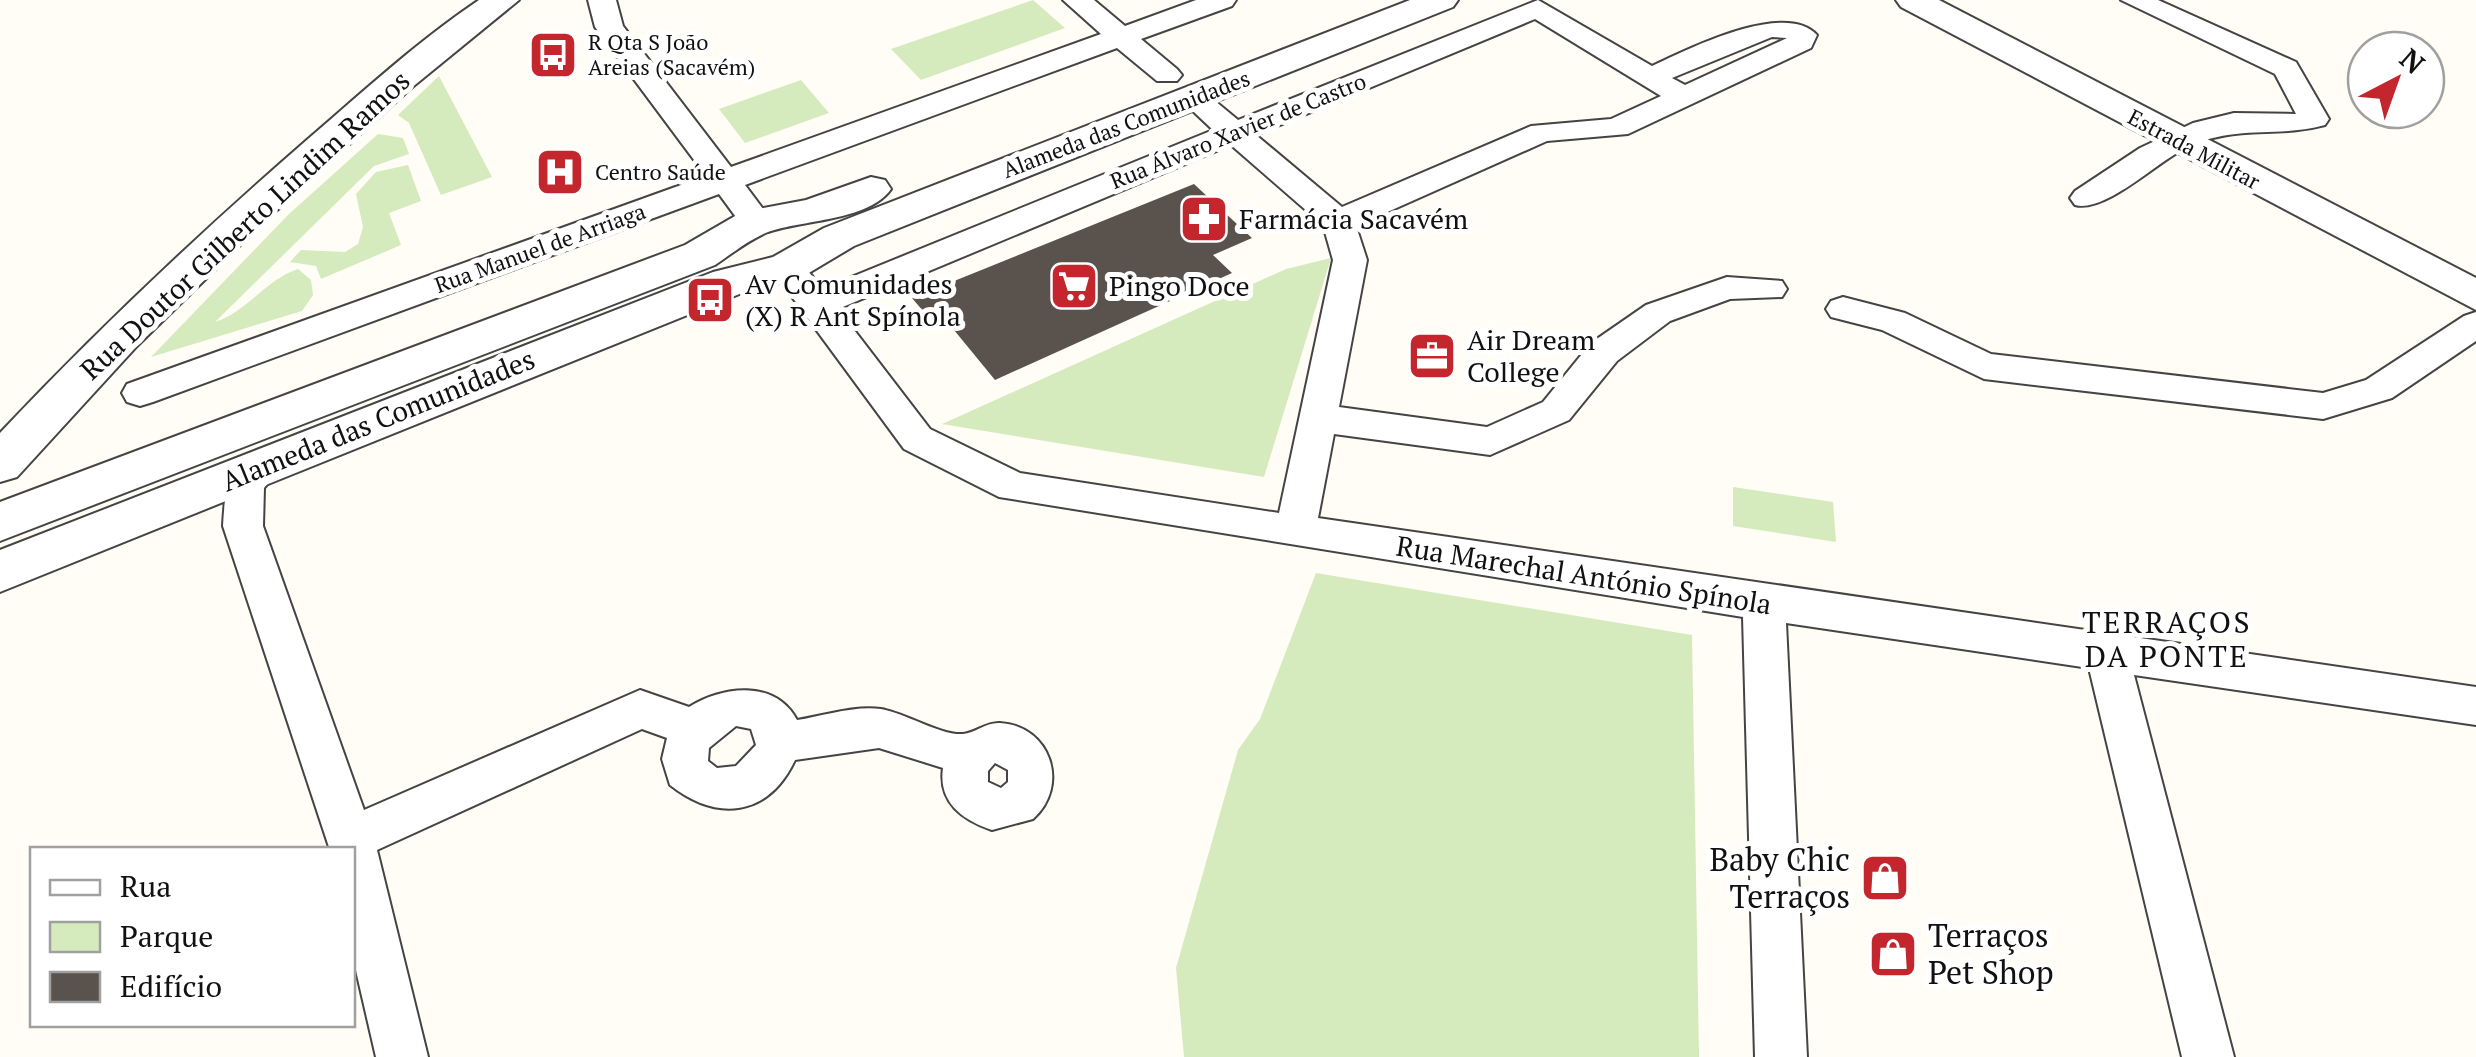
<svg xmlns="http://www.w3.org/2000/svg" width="2476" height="1057" viewBox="0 0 2476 1057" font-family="'PT Serif',serif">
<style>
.green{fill:#d5ebbd}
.building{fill:#5a524d}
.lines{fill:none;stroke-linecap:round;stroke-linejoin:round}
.minor-casing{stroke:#444;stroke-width:4}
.tertiary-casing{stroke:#444;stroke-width:4}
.minor{fill:#fff;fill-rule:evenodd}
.tertiary{fill:#fff;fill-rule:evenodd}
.labels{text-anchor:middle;stroke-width:10;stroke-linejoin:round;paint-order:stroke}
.far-poi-label{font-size:22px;fill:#111;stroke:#fff;text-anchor:start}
.far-street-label{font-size:22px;fill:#111;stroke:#fff}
.poi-label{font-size:28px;fill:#111;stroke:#fff;text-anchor:start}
.street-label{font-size:28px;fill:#111;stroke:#fff}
.neighbourhood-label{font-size:30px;letter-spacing:2.5px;fill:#111;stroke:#fff}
.near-poi-label{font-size:32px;fill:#111;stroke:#fff;text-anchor:end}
</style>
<rect width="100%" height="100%" fill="#fffdf5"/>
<!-- green -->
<g class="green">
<path d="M 1033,0 L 1065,28 L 921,80 L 891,49 Z"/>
<path d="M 439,76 L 492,177 L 441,195 L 409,123 L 398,115 Z"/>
<path d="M 801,80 L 829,113 L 745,143 L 719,109 Z"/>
<path d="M 378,134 L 403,138 L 409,154 L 374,166 L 215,322 C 247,312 265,280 298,269 L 311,280 L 313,295 L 302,311 L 151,357 L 289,214 Z"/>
<path d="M 408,165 L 421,201 L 389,213 L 401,245 L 321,279 L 316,266 L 290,262 L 301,250 L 345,252 L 358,244 L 363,227 L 356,194 L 376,172 Z"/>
<path d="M 1331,258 L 1264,477 L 942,424 L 1286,269 Z"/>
<path d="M 1733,487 L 1833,502 L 1836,542 L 1733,526 Z"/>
<path d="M 1316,573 L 1692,635 L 1699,1057 L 1184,1057 L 1176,968 L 1238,750 L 1260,719 Z"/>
</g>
<!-- building -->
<path class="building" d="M 1194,184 L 1252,238 L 1213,255 L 1232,273 L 995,380 L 945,319 L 934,324 L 912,298 Z"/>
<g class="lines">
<!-- minor casing -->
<g class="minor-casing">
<g id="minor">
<path d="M 588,0 L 616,0 L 623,26 L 731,167 L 1101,34 L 1063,0 L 1094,0 L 1125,26 L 1196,0 L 1236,0 L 1232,6 L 1141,39 L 1177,69 L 1182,75 L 1177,81 L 1157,81 L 1117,48 L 745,185 L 772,221 L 768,228 L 744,228 L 719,194 L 153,402 L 140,406 L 127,402 L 122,393 L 127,384 L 706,176 L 595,27 Z"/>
<path d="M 1538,0 L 1652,66 C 1688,49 1785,0 1817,35 L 1811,48 L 1628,134 L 1547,141 L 1356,226 L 1367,260 L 1339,407 L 1487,427 L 1543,402 L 1591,343 L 1646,305 L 1727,277 L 1782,281 L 1787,289 L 1782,297 L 1730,299 L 1670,321 L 1617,361 L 1569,420 L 1490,455 L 1334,434 L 1318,518 L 2476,687 L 2476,725 L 2134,675 L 2234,1057 L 2182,1057 L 2089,668 L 1786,623 L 1807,1057 L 1755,1057 L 1743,617 L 999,497 L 904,449 L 770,267 L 775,259 L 799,259 L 822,289 L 1213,130 L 1178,97 L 1183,91 L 1203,91 L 1238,120 ZM 1535,19 L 1661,96 L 1611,119 L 1531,126 L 1342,207 L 1256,135 ZM 1772,37 L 1787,38 L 1685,85 L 1672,78 ZM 1231,145 L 1323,225 L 1333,260 L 1279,513 L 1020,473 L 930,429 L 838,309 Z"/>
<path d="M 2121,0 L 2158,0 L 2296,62 L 2329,119 L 2325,125 C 2273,139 2233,123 2182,150 C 2154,165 2104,213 2075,205 L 2070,198 L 2075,191 L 2140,148 L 2193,123 L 2234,113 L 2296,114 L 2275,74 Z"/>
<path d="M 1843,297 L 1905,313 L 1991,354 L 2323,393 L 2366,380 L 2464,316 L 2476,312 L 2476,341 L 2392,398 L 2323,419 L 1984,379 L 1882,330 L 1831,317 L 1826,309 L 1831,301 Z"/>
<path d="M 266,450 L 280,454 L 285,464 L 264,488 L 263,526 L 364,810 L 640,690 L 689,707 C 722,686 775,679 797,720 C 822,716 856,705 881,709 C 905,713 942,736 963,734 C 975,733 986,722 1000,723 C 1051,726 1070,786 1033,819 L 992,830 C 962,820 938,802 943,768 L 879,748 L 795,760 C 768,817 717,822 670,785 L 662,759 L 667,738 L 642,729 L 377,850 L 428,1057 L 376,1057 L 352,953 L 352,850 L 330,850 L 223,526 C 225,490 227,462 266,450 ZM 736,726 L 751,729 L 756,745 L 736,766 L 717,768 L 708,761 L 709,748 ZM 995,763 L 1008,770 L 1008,782 L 1001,788 L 988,782 L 988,771 Z"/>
</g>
</g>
<!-- tertiary casing -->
<g class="tertiary-casing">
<g id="tertiary">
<path d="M 479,0 L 519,0 L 410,89 L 264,222 L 137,346 L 17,477 L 0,482 L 0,433 C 97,330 201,232 308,139 C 364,91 418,41 479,0 Z"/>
<path d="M 1410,0 L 1458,0 L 1453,7 L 854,246 L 802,277 L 742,293 L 0,592 L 0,550 L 713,272 L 773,257 L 824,228 Z"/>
<path d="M 1896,0 L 1939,0 L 2476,278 L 2476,310 L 1901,7 Z"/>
<path d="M 871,177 L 885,180 L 891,189 C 869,221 801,220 768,232 C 750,239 731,254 715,265 L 0,541 L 0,502 L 685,245 L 742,212 L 806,200 Z"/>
</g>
</g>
<!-- minor -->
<use href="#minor" class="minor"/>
<!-- tertiary -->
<use href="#tertiary" class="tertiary"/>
</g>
<!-- icons -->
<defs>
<g id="bus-square" transform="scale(2.5)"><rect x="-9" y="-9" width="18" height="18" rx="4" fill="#c4262e" stroke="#fff"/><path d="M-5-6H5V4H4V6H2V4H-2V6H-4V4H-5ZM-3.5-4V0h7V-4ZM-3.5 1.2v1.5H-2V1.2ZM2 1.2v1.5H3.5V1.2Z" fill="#fff"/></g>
<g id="hospital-square" transform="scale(2.5)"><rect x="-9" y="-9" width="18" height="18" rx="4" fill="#c4262e" stroke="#fff"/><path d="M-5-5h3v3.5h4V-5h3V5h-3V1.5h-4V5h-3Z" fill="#fff"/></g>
<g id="pharmacy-square" transform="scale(2.5)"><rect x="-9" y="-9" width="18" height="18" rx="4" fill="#c4262e" stroke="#fff"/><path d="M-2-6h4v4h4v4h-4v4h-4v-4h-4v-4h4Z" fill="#fff"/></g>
<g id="supermarket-square" transform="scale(2.5)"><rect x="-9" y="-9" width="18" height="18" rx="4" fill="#c4262e" stroke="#fff"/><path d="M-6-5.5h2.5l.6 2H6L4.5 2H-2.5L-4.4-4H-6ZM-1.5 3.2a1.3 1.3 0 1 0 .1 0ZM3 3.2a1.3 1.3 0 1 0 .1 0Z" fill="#fff"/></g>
<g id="office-square" transform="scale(2.5)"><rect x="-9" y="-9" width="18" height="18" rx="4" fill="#c4262e" stroke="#fff"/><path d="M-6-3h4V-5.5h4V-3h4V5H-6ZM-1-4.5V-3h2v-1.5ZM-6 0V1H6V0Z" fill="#fff"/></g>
<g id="shop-square" transform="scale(2.5)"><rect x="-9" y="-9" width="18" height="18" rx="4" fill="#c4262e" stroke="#fff"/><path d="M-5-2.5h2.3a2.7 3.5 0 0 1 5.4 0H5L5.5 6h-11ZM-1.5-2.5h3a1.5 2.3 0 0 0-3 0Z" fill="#fff"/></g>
</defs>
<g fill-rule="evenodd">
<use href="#bus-square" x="553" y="55"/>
<use href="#hospital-square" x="560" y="172"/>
<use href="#pharmacy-square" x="1204" y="219"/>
<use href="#supermarket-square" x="1074" y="286"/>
<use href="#bus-square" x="710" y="300"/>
<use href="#office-square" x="1432" y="356"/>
<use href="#shop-square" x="1885" y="878"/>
<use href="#shop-square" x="1893" y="954"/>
</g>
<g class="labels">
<!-- far-poi labels -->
<g class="far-poi-label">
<text x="588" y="50">R Qta S João<tspan x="588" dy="25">Areias (Sacavém)</tspan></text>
<text x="595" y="180">Centro Saúde</text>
</g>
<!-- far-street labels -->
<g class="far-street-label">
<text transform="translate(1126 124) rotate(-21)" y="8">Alameda das Comunidades</text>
<text transform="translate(1238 131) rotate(-22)" y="8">Rua Álvaro Xavier de Castro</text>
<text transform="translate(2194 149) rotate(28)" y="8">Estrada Militar</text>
<text transform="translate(540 248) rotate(-20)" y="8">Rua Manuel de Arriaga</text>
</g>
<!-- poi labels -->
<g class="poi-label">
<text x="1239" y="229">Farmácia Sacavém</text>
<text x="745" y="294">Av Comunidades<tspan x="745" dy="32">(X) R Ant Spínola</tspan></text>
<text x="1109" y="296">Pingo Doce</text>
<text x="1467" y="350">Air Dream<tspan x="1467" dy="32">College</tspan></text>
</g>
<!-- street labels -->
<g class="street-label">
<text transform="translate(245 225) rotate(-43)" y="10">Rua Doutor Gilberto Lindim Ramos</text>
<text transform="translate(378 420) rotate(-22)" y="10">Alameda das Comunidades</text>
<text transform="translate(1584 575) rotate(9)" y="10">Rua Marechal António Spínola</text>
</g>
<!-- neighbourhood labels -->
<g class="neighbourhood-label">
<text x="2167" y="633">TERRAÇOS<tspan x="2167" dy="34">DA PONTE</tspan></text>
</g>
<!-- near-poi labels -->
<g class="near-poi-label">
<text x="1850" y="871">Baby Chic<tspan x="1850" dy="37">Terraços</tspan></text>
<text x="1928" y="947" text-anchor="start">Terraços<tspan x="1928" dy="37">Pet Shop</tspan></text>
</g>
</g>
<!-- legend -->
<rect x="30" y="847" width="325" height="180" fill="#ffffff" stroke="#a0a0a0" stroke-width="2.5"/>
<rect x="50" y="880" width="50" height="15" fill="#ffffff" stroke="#a0a0a0" stroke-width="2.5"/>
<text x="120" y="897" font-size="30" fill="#111111">Rua</text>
<rect x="50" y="922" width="50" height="30" fill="#d5ebbd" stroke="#a0a0a0" stroke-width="2.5"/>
<text x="120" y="947" font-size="30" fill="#111111">Parque</text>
<rect x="50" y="972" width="50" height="30" fill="#5a524d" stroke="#a0a0a0" stroke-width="2.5"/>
<text x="120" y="997" font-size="30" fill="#111111">Edifício</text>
<!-- north arrow -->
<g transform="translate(2396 80) rotate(41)"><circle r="48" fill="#ffffff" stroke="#a0a0a0" stroke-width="2.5"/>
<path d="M0-8L18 38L0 25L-18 38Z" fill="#c4262e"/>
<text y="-15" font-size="28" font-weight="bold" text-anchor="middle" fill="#111111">N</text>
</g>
</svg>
